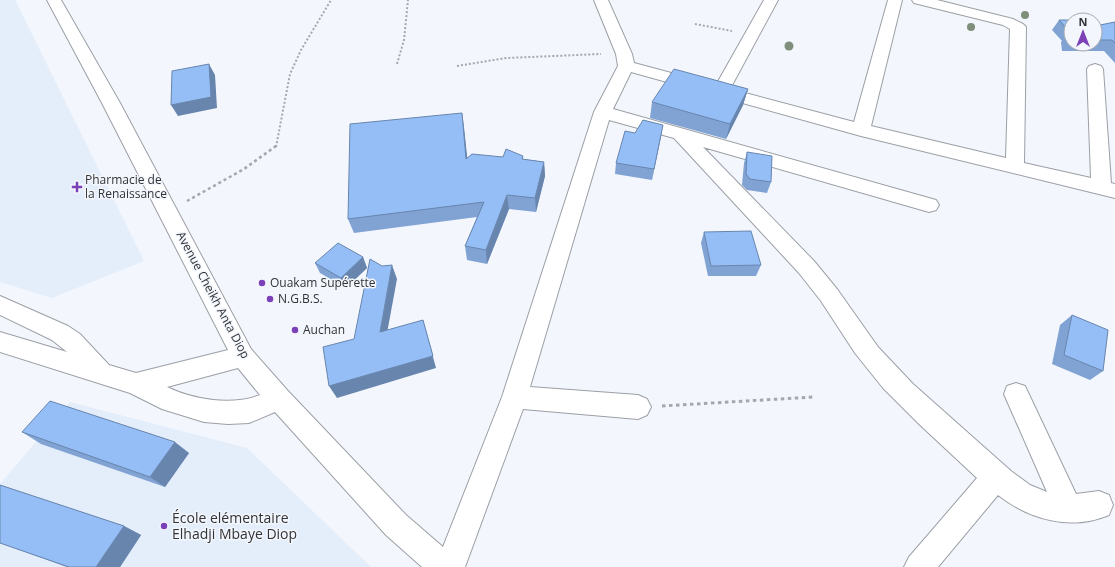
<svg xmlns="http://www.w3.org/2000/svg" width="1115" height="567" viewBox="0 0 1115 567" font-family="'Open Sans',sans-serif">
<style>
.built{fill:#e4edfa}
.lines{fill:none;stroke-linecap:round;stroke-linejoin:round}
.minor-casing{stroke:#9b9fa5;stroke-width:2}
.path-far2{stroke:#a4a7ab;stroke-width:2;stroke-dasharray:2 2;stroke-linecap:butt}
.path-far1{stroke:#a4a7ab;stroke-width:2.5;stroke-dasharray:3 3;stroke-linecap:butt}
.path{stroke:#a4a7ab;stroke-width:3;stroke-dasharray:3.5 3.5;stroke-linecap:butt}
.minor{fill:#fff;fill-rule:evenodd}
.tree{fill:#7f8f7b}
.wall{fill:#80a3d4}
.shaded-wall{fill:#6885ad}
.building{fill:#95bef7;stroke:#6885ad}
.poi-dot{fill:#7c41b7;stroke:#f3f7fd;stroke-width:1.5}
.labels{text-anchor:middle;stroke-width:3;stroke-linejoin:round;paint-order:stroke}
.poi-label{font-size:12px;fill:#313335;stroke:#f3f7fd;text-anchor:start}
.street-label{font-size:12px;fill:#313335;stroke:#f3f7fd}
.near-poi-label{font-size:14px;fill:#313335;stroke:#f3f7fd;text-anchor:start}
</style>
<rect width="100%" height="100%" fill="#f3f7fd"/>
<!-- built -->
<g class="built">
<path d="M 0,0 L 15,0 L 144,261 L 52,298 L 0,282 Z"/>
<path d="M 70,402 L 247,448 L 371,567 L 0,567 L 0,484 Z"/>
</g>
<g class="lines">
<!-- minor casing -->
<g class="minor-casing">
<path id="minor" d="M 47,0 L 61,0 L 120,103 L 251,349 L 288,391 L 406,515 L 443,547 L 502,397 L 594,112 L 618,66 L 616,54 L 594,0 L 608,0 L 632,54 L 634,63 L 716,85 L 764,0 L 778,0 L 730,89 L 854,122 L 888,0 L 902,0 L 871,126 L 1006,158 L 1010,29 L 1003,25 L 914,3 L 912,0 L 937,0 L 1013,19 L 1023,24 L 1026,27 L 1024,163 L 1091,178 L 1087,69 L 1089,66 L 1095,64 L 1101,66 L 1103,69 L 1111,183 L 1115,184 L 1115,198 L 861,136 L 631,72 L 613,109 L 936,200 L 939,205 L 936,210 L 929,212 L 703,147 L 814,261 L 837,289 L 878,347 L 913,384 L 1011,471 L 1030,485 L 1047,492 L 1004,394 L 1007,386 L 1016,383 L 1025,386 L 1076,494 L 1099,491 L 1109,495 L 1113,505 L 1109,515 C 1071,531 1030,520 998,495 L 938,567 L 904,567 L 909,557 L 977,478 L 919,424 L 883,388 L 855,353 L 821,301 L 799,273 L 674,138 L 609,120 L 530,387 L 638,395 L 647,399 L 651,407 L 647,415 L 638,419 L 523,409 L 465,567 L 422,567 L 386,535 L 275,412 L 249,423 L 228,424 L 204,422 L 162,409 L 130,393 L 0,352 L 0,332 L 67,352 L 52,340 L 0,315 L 0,296 L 68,326 L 80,334 L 109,365 L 136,373 L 228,350 L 102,103 ZM 238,368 L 260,395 C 232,406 194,400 167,387 Z"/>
</g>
<!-- path-far2 -->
<g class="path-far2">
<path d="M 695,24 L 732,31"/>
<path d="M 397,64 L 404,40 L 408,0"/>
<path d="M 457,66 L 506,58 L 601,54"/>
<path d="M 276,147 L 290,74 L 301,50 L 331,0"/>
</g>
<!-- path-far1 -->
<path class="path-far1" d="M 187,201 L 244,169 L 276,146"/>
<!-- path -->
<path class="path" d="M 662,406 L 813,397"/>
<!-- minor -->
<use href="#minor" class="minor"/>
</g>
<!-- trees -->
<g class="tree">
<circle cx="1025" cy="15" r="4"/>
<circle cx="971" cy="27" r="4"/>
<circle cx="789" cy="46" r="4.5"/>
</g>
<!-- wall -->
<g class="wall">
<path d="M 1059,20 L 1071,20 L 1071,44 L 1095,44 L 1095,26 L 1115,22 L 1115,63 L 1104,51 L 1062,51 L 1061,42 L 1062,41 L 1052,30 Z"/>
<path d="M 748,89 L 743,105 L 726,139 L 650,118 L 652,102 Z"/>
<path d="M 462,113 L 467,159 L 523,156 L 523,159 L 544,162 L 545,176 L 536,212 L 509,209 L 487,264 L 467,260 L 465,246 L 477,217 L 354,233 L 348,219 Z"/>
<path d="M 661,136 L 652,180 L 615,174 L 616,163 Z"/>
<path d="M 747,152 L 771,182 L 767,193 L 747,190 L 742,185 L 744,163 Z"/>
<path d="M 704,232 L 761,265 L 756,276 L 708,276 L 701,243 Z"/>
<path d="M 363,257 L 367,268 L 346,288 L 320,273 L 315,263 Z"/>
<path d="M 1072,315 L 1103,371 L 1090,380 L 1052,364 L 1060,325 Z"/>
<path d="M 22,432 L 189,453 L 165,487 L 41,444 Z"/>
<path d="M 0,485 L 124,526 L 141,535 L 120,567 L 67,567 L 0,543 Z"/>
</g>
<!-- shaded-wall -->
<g class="shaded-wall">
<path d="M 209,64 L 215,75 L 217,108 L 178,116 L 171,105 Z"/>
<path d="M 748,89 L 743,105 L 726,139 L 730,124 Z"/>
<path d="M 462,113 L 464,127 L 469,174 L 466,159 Z"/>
<path d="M 663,125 L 661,136 L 652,180 L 654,169 Z"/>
<path d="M 544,162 L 545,176 L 536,212 L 535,198 Z"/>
<path d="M 507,195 L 509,209 L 487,264 L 486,250 Z"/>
<path d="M 363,257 L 367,268 L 346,288 L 341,278 Z"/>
<path d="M 392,265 L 397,279 L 385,344 L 380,332 Z"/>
<path d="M 423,320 L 436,368 L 337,398 L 329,386 Z"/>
<path d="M 175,442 L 189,453 L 165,487 L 150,477 Z"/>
<path d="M 124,526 L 141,535 L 120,567 L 96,567 Z"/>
</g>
<!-- building -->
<g class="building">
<path d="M 1059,20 L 1088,20 L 1071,20 L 1071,40 L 1070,40 L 1069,32 L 1070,32 Z"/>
<path d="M 1115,22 L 1115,43 L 1112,40 L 1095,40 L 1095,26 Z"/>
<path d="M 209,64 L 211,97 L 171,105 L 172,71 Z"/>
<path d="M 674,69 L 748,89 L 730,124 L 652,102 Z"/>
<path d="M 462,113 L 466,159 L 472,154 L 503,157 L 506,149 L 523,156 L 522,159 L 544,162 L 535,198 L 507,195 L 486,250 L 465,246 L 484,202 L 348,219 L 350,124 Z"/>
<path d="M 643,120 L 663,125 L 654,169 L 616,163 L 625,131 L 635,133 Z"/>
<path d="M 747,152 L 772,156 L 771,182 L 750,179 L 746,174 Z"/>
<path d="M 751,231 L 761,265 L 711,266 L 704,232 Z"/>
<path d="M 338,243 L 363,257 L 341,278 L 315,263 Z"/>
<path d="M 370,259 L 382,266 L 392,265 L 380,332 L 423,320 L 433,356 L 329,386 L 323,347 L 354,339 Z"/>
<path d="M 1072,315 L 1108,330 L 1103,371 L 1064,355 Z"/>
<path d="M 50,401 L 175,442 L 150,477 L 22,432 Z"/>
<path d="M 0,485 L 124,526 L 96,567 L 69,567 L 0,543 Z"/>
</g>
<!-- markers -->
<g class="poi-dot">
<path d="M75 181h4v4h4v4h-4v4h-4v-4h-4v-4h4z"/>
<circle cx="262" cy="283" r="4"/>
<circle cx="270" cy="299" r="4"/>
<circle cx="295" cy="330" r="4"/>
<circle cx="164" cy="526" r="4"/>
</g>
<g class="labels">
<!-- poi labels -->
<g class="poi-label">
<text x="85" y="184">Pharmacie de<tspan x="85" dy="14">la Renaissance</tspan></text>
<text x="270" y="287">Ouakam Supérette</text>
<text x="278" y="303">N.G.B.S.</text>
<text x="303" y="334">Auchan</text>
</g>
<!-- street labels -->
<g class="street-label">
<text transform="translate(213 295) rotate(62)" y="4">Avenue Cheikh Anta Diop</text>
</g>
<!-- near-poi labels -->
<g class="near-poi-label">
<text x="172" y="523">École elémentaire<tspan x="172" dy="16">Elhadji Mbaye Diop</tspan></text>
</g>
</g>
<!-- north arrow -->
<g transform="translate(1083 32)"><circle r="19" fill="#f3f7fd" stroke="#a5a9ad"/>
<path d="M0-3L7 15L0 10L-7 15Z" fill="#7c41b7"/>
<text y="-6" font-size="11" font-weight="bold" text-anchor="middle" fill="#313335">N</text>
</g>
</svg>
